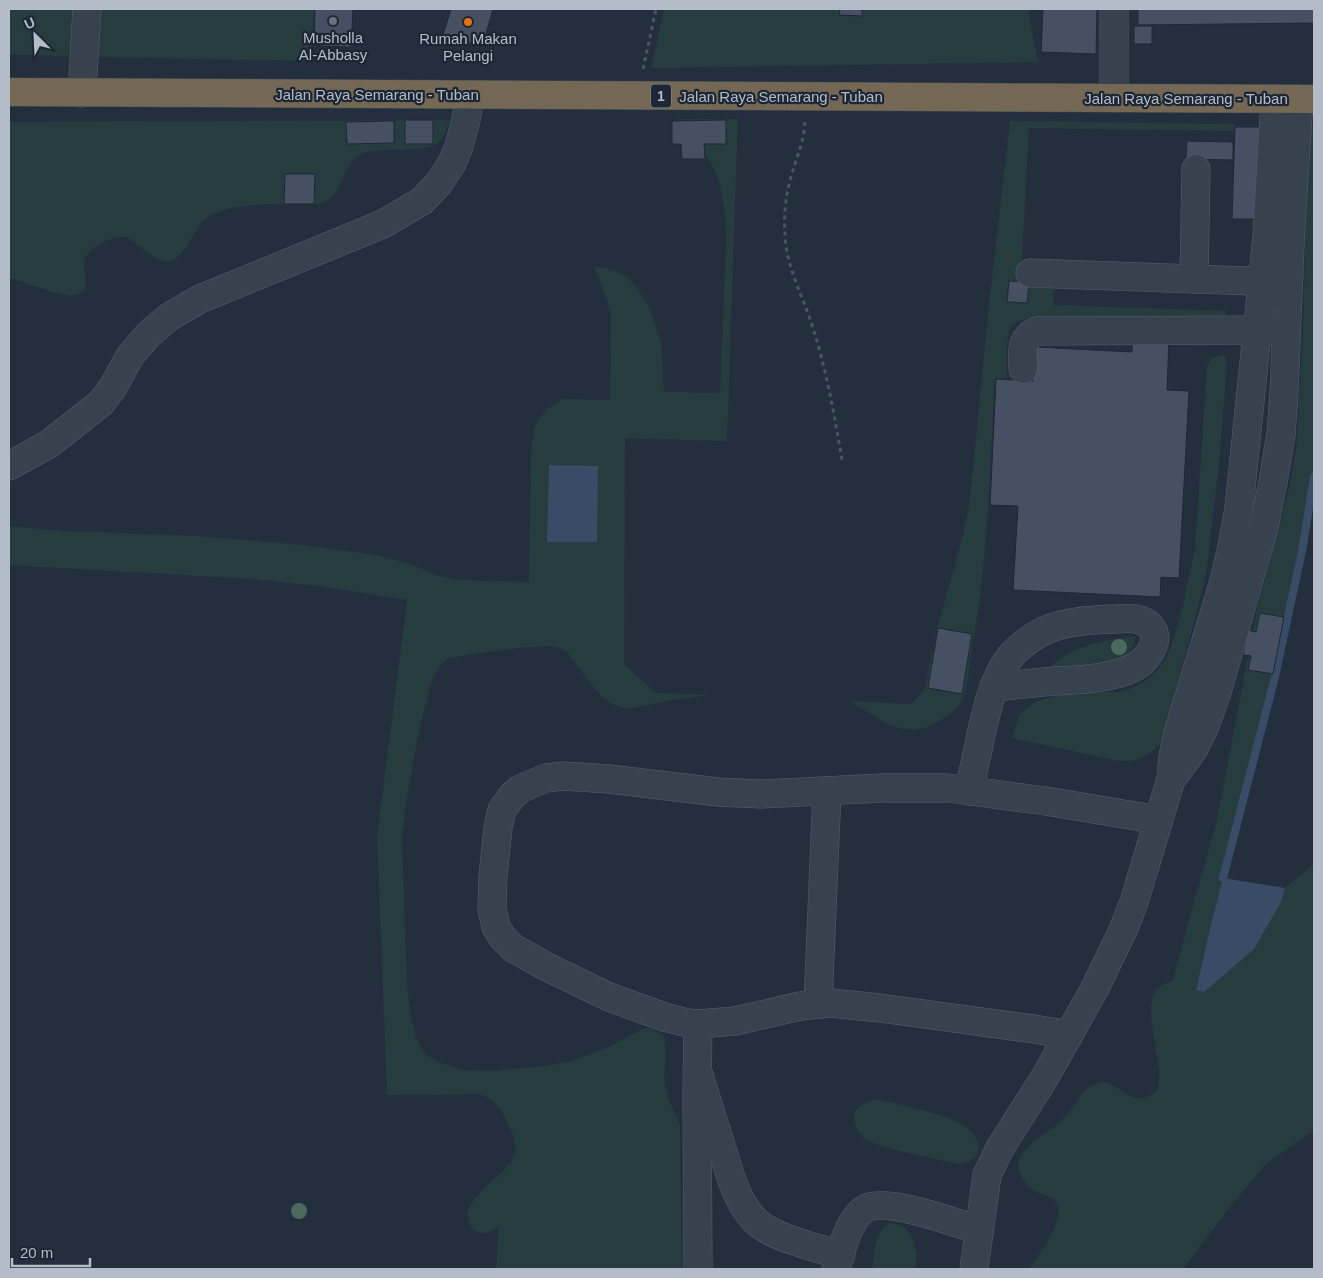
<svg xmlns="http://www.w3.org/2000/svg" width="1323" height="1278" viewBox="0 0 1323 1278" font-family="Helvetica,sans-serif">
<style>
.green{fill:#263c3f}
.water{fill:#394c67}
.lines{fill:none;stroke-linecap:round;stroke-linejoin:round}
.stream{stroke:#394c67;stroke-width:8}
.building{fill:#455162;stroke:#1f2835}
.minor-casing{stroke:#565f6c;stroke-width:29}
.highway-casing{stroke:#434c59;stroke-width:29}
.path{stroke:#44595c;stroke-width:3;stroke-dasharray:4 4;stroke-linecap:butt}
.minor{stroke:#38414e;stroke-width:28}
.highway{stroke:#746855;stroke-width:28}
.tree{fill:#4b6a5d}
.worship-dot{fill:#6b7280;stroke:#1d2633;stroke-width:2}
.food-dot{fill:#e8710a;stroke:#1d2633;stroke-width:2}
.labels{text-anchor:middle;stroke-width:4.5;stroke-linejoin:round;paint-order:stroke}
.shield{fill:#1d2633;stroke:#878f9c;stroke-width:1}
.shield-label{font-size:14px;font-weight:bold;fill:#b4bcc9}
.poi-label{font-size:15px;fill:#b4bcc9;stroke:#1d2633}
.street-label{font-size:15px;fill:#b4bcc9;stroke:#1d2633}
</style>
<rect width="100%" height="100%" fill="#242f3e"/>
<!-- green -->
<g class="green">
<path d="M 9,9 L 314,9 L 311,61 L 54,56 L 9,54 Z"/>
<path d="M 664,9 L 1028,9 L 1038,62 L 651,68 Z"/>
<path d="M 677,119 L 738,119 L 727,441 L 625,438 L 624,664 L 656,693 L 710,695 L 671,700 L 634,708 L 623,708 L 612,704 L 601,696 L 590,683 L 568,653 L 560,648 L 551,646 L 517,648 L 467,655 L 449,658 L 442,663 L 436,672 L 431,684 L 418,736 L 406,804 L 402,835 L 407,984 L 411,1019 L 417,1040 L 421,1048 L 427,1055 L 438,1062 L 462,1070 L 490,1071 L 545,1066 L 571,1061 L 609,1047 L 642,1029 L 648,1028 L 653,1030 L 661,1034 L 664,1037 L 666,1052 L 664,1078 L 666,1090 L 669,1100 L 680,1126 L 682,1269 L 496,1269 L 499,1226 C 495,1229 491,1232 486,1233 C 471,1235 464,1218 470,1206 C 476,1196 484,1188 493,1180 C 502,1171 514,1164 515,1150 C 516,1142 512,1131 508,1124 C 502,1110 495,1100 480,1094 L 387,1095 L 377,837 L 407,600 L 325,587 L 253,579 L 9,565 L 9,526 L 64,531 L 197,536 L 303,545 L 377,555 L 410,564 L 439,576 L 458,580 L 529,582 L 531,452 L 534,428 L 539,419 L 546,410 L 562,399 L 610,400 L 611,315 L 607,300 L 594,266 L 613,270 L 626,276 L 634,284 L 649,306 L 655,323 L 661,344 L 664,392 L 720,393 C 721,358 723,324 724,289 C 726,254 729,217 719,183 C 713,161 692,136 677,119 Z"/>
<path d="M 450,120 C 447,127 445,135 440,141 C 427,156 380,145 361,154 C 340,164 345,199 317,204 C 287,205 228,200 204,220 C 193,230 185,258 170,261 C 158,264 138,244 127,237 C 114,235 90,245 85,259 C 81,271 94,292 75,295 C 61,298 25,281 9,278 L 9,122 Z"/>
<path d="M 1010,121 L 1234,124 L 1234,131 L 1029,128 L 1021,278 L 1054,280 L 1053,305 L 1227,311 L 1224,320 L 1029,319 C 1024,320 1018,320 1014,323 C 1005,331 1007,366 1007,379 L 995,378 C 990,468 988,559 972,648 C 970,661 968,690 962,700 C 955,713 933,727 919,729 C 892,733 871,712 849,701 L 911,704 L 924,690 L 937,629 L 963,535 L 970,499 L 989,304 Z"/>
<path d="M 1308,125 L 1314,125 L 1314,499 L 1305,551 L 1274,693 L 1225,878 L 1223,878 L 1210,928 L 1196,989 L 1204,992 L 1281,902 L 1285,888 L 1314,864 L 1314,1130 L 1266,1164 L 1253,1179 L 1223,1216 L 1183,1269 L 1028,1269 C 1037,1260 1067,1215 1057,1203 C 1053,1197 1044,1195 1037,1192 C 1026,1186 1014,1172 1020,1158 C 1026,1144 1041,1137 1053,1128 C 1061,1121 1068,1114 1074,1106 C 1080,1097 1086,1086 1098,1083 C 1116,1078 1126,1104 1146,1097 C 1150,1096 1153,1094 1156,1091 C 1171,1071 1127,986 1172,982 L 1217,820 L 1258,604 L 1288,493 L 1296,451 L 1303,330 Z"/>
<path d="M 1221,356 L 1225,356 L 1227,362 L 1220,456 L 1206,576 L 1167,726 L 1161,743 L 1153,751 L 1141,758 L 1131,761 L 1118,761 L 1012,738 L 1019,715 L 1035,702 L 1061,694 L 1079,692 L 1118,692 L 1130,689 L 1145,681 L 1158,669 L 1167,656 L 1174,638 L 1183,606 L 1195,548 L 1207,366 L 1212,358 Z"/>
<path d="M 1136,636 C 1134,646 1128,657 1118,661 C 1113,663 1107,663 1102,663 C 1085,666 1067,670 1050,668 C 1068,646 1109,639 1136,636 Z"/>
<path d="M 874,1100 C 888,1101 900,1104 913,1108 C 933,1113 967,1119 977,1140 C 980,1145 978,1150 977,1155 C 971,1161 966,1163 957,1164 C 937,1159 916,1155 896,1150 C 886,1147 875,1145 866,1139 C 859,1135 853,1124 854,1116 C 856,1106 866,1102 874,1100 Z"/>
<path d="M 891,1223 C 914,1224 918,1250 916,1269 L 872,1269 C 874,1259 876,1235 883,1227 C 885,1225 888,1224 891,1223 Z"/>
</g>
<!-- water -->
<g class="water">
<path d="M 549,465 L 598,466 L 597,542 L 547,542 Z"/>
<path d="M 1223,878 L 1285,888 L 1281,902 L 1254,949 L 1204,992 L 1196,990 L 1210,928 Z"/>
</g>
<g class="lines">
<!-- stream -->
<path class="stream" d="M 1223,878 L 1275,677 L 1302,551 L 1314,477"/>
</g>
<!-- building -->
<g class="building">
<path d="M 315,9 L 353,9 L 351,47 L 319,46 L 319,34 L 314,34 Z"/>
<path d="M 451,9 L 493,9 L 482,47 L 443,35 Z"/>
<path d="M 840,9 L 862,9 L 862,16 L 839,15 Z"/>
<path d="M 1043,9 L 1097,9 L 1096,54 L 1041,52 Z"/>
<path d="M 1138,9 L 1314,9 L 1314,23 L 1138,25 Z"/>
<rect x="1134" y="26" width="18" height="18"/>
<rect x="405" y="120" width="28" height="24"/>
<path d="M 726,120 L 726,144 L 704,144 L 705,159 L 682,159 L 681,144 L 672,144 L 672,121 Z"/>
<path d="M 394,121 L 394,143 L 347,144 L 346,122 Z"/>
<path d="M 1235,127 L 1261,127 L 1258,219 L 1232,219 Z"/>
<path d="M 1187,141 L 1233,142 L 1233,160 L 1186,159 Z"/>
<path d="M 285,174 L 315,174 L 314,204 L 284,204 Z"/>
<path d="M 1009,281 L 1029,282 L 1027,303 L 1007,302 Z"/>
<path d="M 1133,336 L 1169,338 L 1167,390 L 1189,391 L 1179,578 L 1161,577 L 1160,597 L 1013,590 L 1018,506 L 990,505 L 996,379 L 1033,381 L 1035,347 L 1132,352 Z"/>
<path d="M 1260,613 L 1284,617 L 1273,674 L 1248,670 L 1251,656 L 1243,655 L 1248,630 L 1256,632 Z"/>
<path d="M 938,628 L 972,634 L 962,694 L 928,688 Z"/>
</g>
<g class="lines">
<!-- minor casing -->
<g class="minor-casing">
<g id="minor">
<path d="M 82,93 L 87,9"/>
<path d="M 1114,98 L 1114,9"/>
<path d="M 1030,273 L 1280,282"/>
<path d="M 1194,279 L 1196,169"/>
<path d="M 1023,369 C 1023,351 1019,339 1037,331 L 1276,330"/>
<path d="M 9,466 L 49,444 L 101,403 L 113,387 L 130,356 L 149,334 L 169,317 L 200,299 L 383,224 L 422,201 L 439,183 L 452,163 L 459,146 L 466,120 L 470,95"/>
<path d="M 1174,776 L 1193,750 L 1205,726 L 1217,692 L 1264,527 L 1273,482 L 1281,434 L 1284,392 L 1291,223 L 1299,99"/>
<path d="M 969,791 C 973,772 977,754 981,735 C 987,709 993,679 1010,657 C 1019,646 1033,636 1046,630 C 1067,621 1091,620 1113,619 C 1122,619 1132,617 1140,620 C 1150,623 1157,632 1154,643 C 1151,656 1138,667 1126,671 C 1103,679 1078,680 1054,681 C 1034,683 1014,685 994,687"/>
<path d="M 818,1004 L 827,791"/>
<path d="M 1069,1035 L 1034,1029 L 880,1008 L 831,1003 L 800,1006 L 735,1021 L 698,1024 L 688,1023 L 664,1017 L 609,997 L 545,966 L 513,948 L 503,938 L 496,927 L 492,909 L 493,876 L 498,828 L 502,810 L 512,796 L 520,789 L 546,778 L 563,776 L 609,779 L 718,792 L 761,794 L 883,788 L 948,788 L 1046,801 L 1159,820"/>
<path d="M 697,1069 C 705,1094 712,1118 720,1142 C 729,1170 736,1205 759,1224 C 776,1238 818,1248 841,1255"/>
<path d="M 698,1269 L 697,1094 L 698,1024"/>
<path d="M 836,1269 C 841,1251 848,1222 863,1210 C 882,1195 956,1223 979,1230"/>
<path d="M 974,1269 L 987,1175 L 1000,1148 L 1045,1077 L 1095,988 L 1124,928 L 1134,902 L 1171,779 L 1173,756 L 1178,733 L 1222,588 L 1231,552 L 1239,508 L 1267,236 L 1275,99"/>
</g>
</g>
<!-- highway casing -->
<g class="highway-casing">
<path id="highway" d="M 9,92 L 1314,99"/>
</g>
<!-- path -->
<g class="path">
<path d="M 643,69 L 656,9"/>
<path d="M 805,122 C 804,128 804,135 802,141 C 798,157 791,173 788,189 C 785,203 784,219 785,234 C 786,266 801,292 811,322 C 826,367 834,413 842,460"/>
</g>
<!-- minor -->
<use href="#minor" class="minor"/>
<!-- highway -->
<use href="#highway" class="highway"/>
</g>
<!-- trees -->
<g class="tree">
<circle cx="1119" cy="647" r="8"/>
<circle cx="299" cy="1211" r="8"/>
</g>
<!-- markers -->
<circle class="worship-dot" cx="333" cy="21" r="5"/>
<circle class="food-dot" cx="468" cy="22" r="5"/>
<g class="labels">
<!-- shield labels -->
<rect class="shield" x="651" y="84.5" width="20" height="23" rx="4"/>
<g class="shield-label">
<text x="661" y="101">1</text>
</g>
<!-- poi labels -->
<g class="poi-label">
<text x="333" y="43">Musholla<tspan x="333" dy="17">Al-Abbasy</tspan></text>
<text x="468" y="44">Rumah Makan<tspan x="468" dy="17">Pelangi</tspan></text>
</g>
<!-- street labels -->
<g class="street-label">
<text x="377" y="100">Jalan Raya Semarang - Tuban</text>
<text x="781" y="102">Jalan Raya Semarang - Tuban</text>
<text x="1186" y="104">Jalan Raya Semarang - Tuban</text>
</g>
</g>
<!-- border -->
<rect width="1323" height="1278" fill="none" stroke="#b4bcc9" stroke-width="20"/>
<!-- north arrow -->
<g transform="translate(35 35) rotate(336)" stroke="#1d2633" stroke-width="4" paint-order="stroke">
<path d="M0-4L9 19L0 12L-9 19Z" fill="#b4bcc9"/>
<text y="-8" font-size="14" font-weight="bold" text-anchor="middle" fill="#b4bcc9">U</text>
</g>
<!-- scale -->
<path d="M12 1258v8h78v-8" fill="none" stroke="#b4bcc9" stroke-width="2.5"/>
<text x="20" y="1258" font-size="15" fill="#b4bcc9" stroke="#1d2633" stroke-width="4" paint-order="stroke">20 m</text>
</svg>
